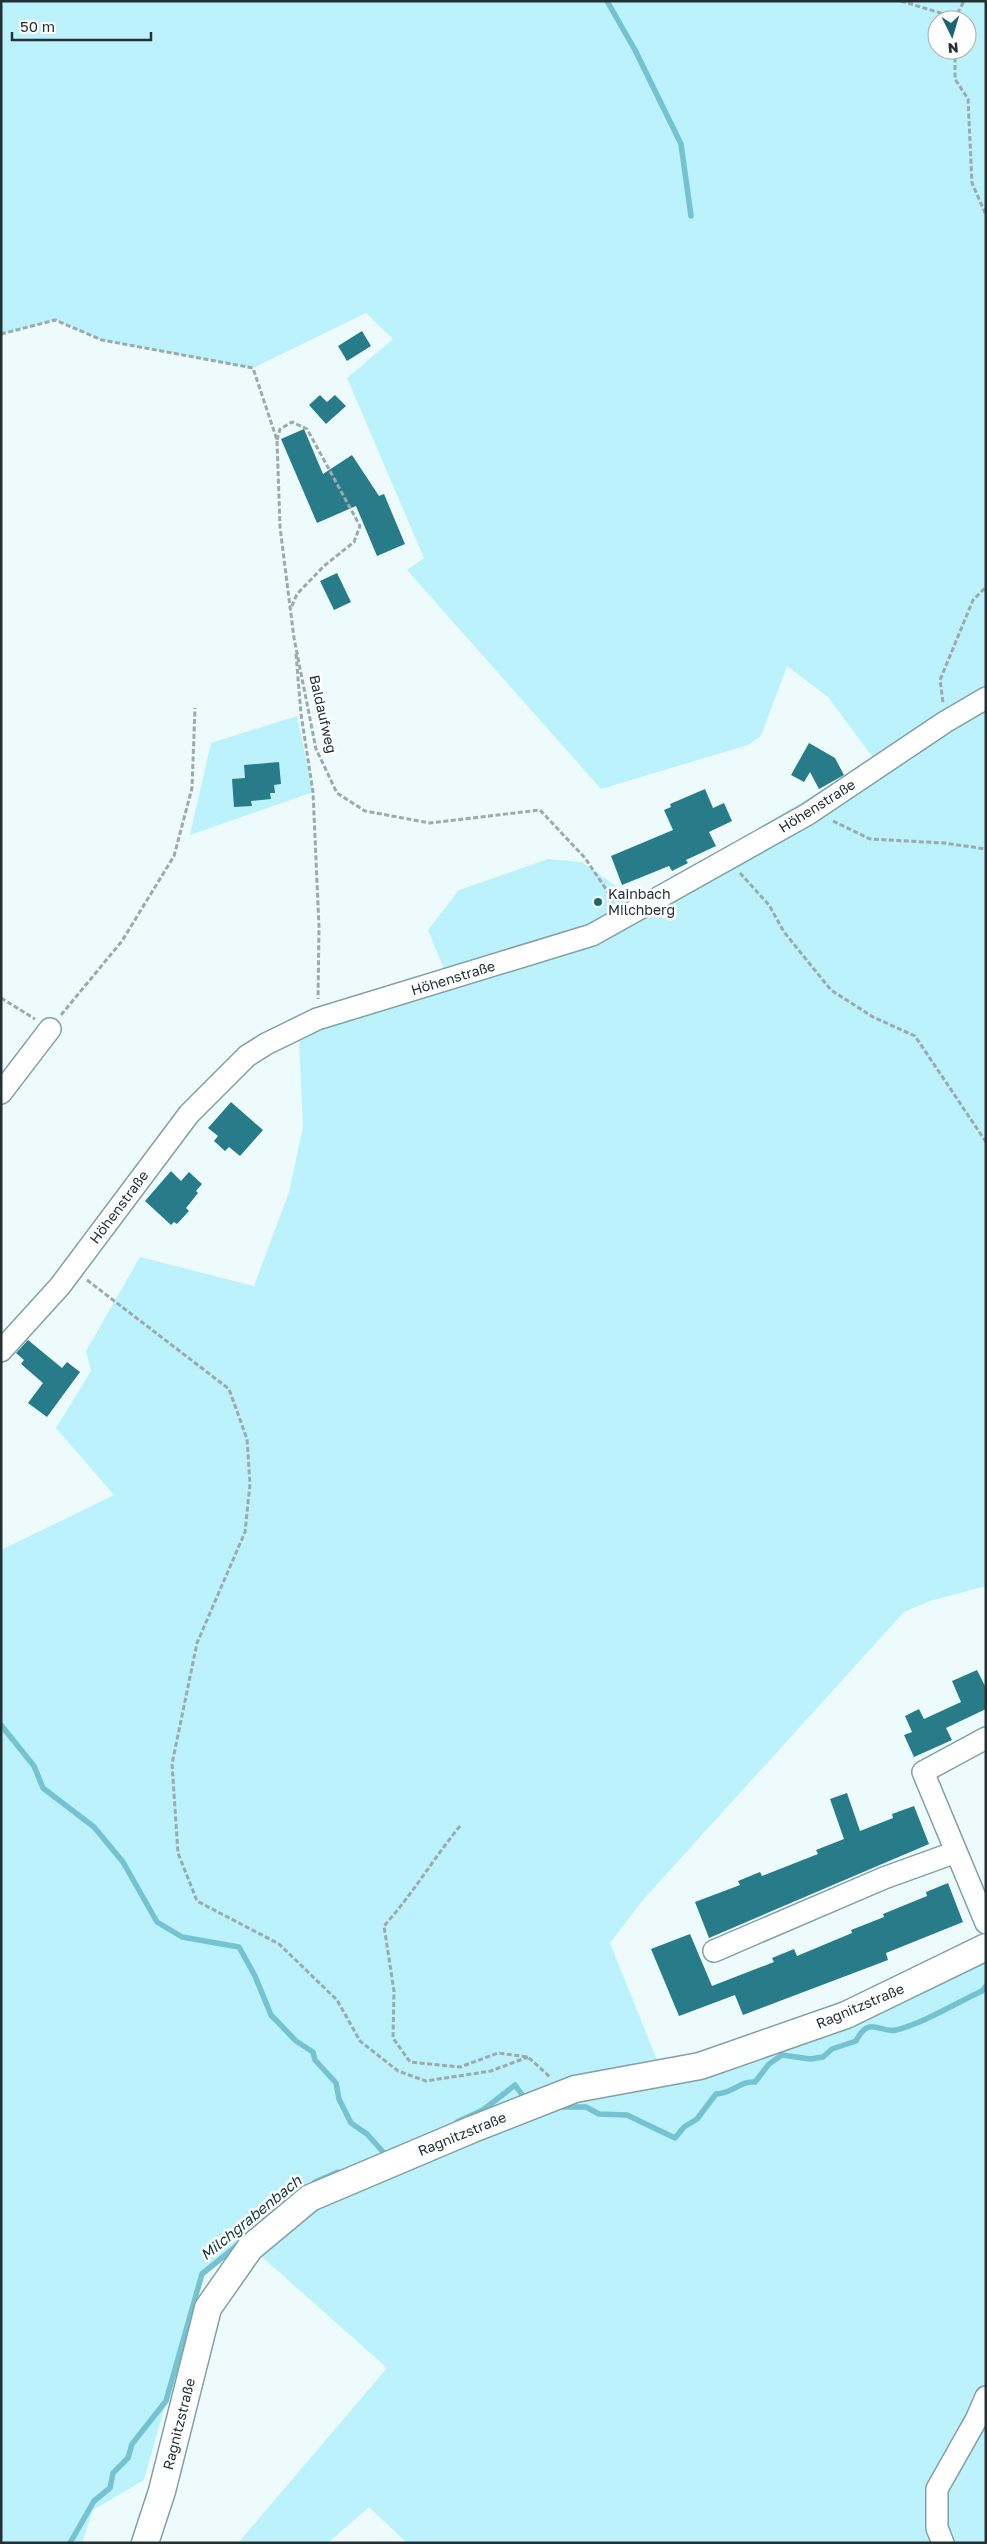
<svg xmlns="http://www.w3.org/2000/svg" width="987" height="2544" viewBox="0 0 987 2544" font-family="'Golos Text',sans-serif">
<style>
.green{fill:#bcf2fb;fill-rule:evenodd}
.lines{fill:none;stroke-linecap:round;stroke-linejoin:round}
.stream{stroke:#75c3d1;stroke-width:5.5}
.building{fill:#287b88}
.minor-casing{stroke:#80a0a6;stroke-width:24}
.major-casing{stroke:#80a0a6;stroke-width:29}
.path{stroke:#9caaac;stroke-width:3;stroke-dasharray:5 2.5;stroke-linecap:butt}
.minor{stroke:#fff;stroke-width:21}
.major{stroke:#fff;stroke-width:26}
.poi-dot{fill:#1a6571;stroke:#fff;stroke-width:2}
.labels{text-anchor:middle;stroke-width:5;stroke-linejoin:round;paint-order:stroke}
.street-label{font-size:14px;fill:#243134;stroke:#fff}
.poi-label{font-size:14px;fill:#243134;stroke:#fff;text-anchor:start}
.water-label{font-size:15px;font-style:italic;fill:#143a40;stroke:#fff}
</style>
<rect width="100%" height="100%" fill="#edfbfd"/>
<!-- green -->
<g class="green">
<path d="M 1,1 L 986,1 L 986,1586 L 930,1601 L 904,1612 L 642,1901 L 610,1943 L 659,2065 L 726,2047 L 861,2000 L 986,1936 L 986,2543 L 407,2543 L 369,2507 L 328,2543 L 238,2543 L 387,2368 L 243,2240 L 202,2274 L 144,2480 L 93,2510 L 82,2543 L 1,2543 L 1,1550 L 114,1495 L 56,1428 L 91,1371 L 86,1351 L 140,1257 L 254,1286 L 289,1192 L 303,1127 L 298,1019 L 448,979 L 428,930 L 459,890 L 548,859 L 582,862 L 637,901 L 874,759 L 828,697 L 787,666 L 761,736 L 748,745 L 601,789 L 407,570 L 424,558 L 347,378 L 393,339 L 366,313 L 253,368 L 102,340 L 55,320 L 1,334 ZM 937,20 L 967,20 L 967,50 L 937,50 Z"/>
<path d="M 297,716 L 313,792 L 190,835 L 211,743 Z"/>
</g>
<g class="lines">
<!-- stream -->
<g class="stream">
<path d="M 607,1 L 635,50 L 681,144 L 691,216"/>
<path d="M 1,1725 L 34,1766 L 43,1788 L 94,1827 L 123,1862 L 157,1922 L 182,1937 L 239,1947 L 255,1976 L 271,2015 L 296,2041 L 313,2052 L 315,2060 L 336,2083 L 339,2099 L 351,2123 L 367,2134 L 385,2154"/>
<path d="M 561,2107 L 586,2107 L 599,2114 L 627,2115 L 675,2138 L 684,2127 L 697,2119 L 716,2094 C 735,2093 738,2081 755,2082 L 769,2064 L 782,2055 L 810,2059 L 823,2057 L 832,2049 L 856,2041 C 870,2014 880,2034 896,2030 C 924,2023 956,2003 982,1991 L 986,1986"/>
<path d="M 457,2122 L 483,2110 L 515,2085 L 523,2096 L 528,2096"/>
<path d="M 315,2182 L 338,2172"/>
<path d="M 70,2543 L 94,2501 L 110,2488 L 113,2473 L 128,2458 L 132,2444 L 166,2401 L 202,2274 L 240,2243"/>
</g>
</g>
<!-- building -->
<g class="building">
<path d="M 362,331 L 371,346 L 347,361 L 338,346 Z"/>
<path d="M 320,395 L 327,402 L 335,395 L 346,406 L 326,424 L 309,405 Z"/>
<path d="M 304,429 L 323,474 L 352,455 L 379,496 L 384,494 L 405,544 L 377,556 L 356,506 L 317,523 L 281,439 Z"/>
<path d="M 337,573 L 351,602 L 334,610 L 320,581 Z"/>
<path d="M 809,743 L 835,758 L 844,775 L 819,789 L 810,772 L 804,782 L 791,775 Z"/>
<path d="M 279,762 L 281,784 L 274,785 L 275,793 L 270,793 L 271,799 L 251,801 L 252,806 L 234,807 L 232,779 L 245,778 L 244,765 Z"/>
<path d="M 705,789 L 713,808 L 724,803 L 732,821 L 709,832 L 716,846 L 686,860 L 688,863 L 672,871 L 669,866 L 622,885 L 611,856 L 673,830 L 664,810 L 671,807 L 670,804 Z"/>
<path d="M 231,1102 L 263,1130 L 240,1156 L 229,1147 L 225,1151 L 214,1141 L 218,1136 L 208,1128 Z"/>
<path d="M 171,1171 L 181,1181 L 189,1172 L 202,1184 L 196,1191 L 198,1193 L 186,1208 L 189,1211 L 177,1224 L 174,1222 L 171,1225 L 145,1201 Z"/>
<path d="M 28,1340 L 62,1368 L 67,1362 L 80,1372 L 47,1417 L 28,1403 L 43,1383 L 21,1364 L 24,1360 L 16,1353 Z"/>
<path d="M 977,1670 L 986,1688 L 986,1709 L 946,1728 L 952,1740 L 914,1757 L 904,1735 L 912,1732 L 905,1716 L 919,1709 L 924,1719 L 961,1702 L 952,1681 Z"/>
<path d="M 847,1793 L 860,1831 L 893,1818 L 892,1814 L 914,1806 L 929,1844 L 709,1938 L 695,1902 L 740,1885 L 738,1881 L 760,1872 L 762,1876 L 818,1854 L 816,1850 L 844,1839 L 830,1799 Z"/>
<path d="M 948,1883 L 963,1922 L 886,1953 L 888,1960 L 743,2015 L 735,1995 L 679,2016 L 651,1949 L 690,1934 L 712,1986 L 774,1962 L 772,1958 L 794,1949 L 797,1956 L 852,1933 L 851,1930 L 884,1917 L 883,1914 L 927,1896 L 926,1892 Z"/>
</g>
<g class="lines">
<!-- minor casing -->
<g class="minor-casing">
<g id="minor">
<path d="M 1,1093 L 50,1029"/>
<path d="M 1,1351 L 60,1286 L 189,1114 L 247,1056 L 266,1044 L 317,1019 L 592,935 L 808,814 L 945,722 L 986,698"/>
<path d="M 986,1738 L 923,1772 L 986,1923"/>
<path d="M 714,1951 L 884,1878 L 956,1852"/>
<path d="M 943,2543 L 937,2528 L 937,2489 L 976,2420 L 986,2397"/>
</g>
</g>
<!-- major casing -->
<g class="major-casing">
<path id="major" d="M 145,2543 L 162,2491 L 208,2308 L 250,2248 L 310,2198 L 473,2129 L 575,2089 L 700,2066 L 846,2015 L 986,1947"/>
</g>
<!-- path -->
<g class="path">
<path d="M 901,1 L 954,17"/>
<path d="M 954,20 L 964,1"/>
<path d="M 955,50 L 955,79 L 968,99 L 972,183 L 986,215"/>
<path d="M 1,334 L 55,320 L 102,340 L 253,368 L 277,440 L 280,527 L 294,638 L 316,749 L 337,793 L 365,811 L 430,823 L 540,810 L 585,858 L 614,901"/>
<path d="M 277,440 L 280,429 L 292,422 L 307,429 L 360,526 L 354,542 L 324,566 L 297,594 L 291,608"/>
<path d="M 296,654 L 301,714 L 313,792 L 319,927 L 318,999"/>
<path d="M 943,702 L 940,680 L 973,600 L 986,587"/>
<path d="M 833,821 L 870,839 L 944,843 L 986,849"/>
<path d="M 740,873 L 769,905 L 784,932 L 831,990 L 873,1017 L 915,1036 L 986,1142"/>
<path d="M 1,998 L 35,1019"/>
<path d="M 61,1015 L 122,941 L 174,856 L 192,788 L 195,708"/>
<path d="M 87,1280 L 229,1389 L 247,1439 L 250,1484 L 245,1532 L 197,1643 L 172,1764 L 178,1853 L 197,1901 L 279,1944 L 337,2000 L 360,2041 L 398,2071 L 426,2081 L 491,2071 L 528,2057"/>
<path d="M 460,1826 C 433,1859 412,1895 384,1926 L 394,1991 L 393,2038 L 410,2062 L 460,2067 L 498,2053 L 528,2057 L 550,2077"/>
</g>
<!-- minor -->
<use href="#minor" class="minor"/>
<!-- major -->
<use href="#major" class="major"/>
</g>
<!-- markers -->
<circle class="poi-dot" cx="598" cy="902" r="5"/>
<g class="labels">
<!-- street labels -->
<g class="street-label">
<text transform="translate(323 714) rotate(77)" y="5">Baldaufweg</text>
<text transform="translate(817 806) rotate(-32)" y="5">Höhenstraße</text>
<text transform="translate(453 978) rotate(-17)" y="5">Höhenstraße</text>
<text transform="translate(119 1207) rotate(-53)" y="5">Höhenstraße</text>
<text transform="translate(860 2006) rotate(-23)" y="5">Ragnitzstraße</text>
<text transform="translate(462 2134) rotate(-22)" y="5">Ragnitzstraße</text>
<text transform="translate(179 2424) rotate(-76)" y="5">Ragnitzstraße</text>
</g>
<!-- poi labels -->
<g class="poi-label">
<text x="608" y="899">Kainbach<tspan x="608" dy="16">Milchberg</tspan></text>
</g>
<!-- water labels -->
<g class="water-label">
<text transform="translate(251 2218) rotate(-39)" y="5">Milchgrabenbach</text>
</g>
</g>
<!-- border -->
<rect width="987" height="2544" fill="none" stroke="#243134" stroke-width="5"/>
<!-- north arrow -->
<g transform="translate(952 35) rotate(175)"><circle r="24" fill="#ffffff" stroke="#a7adae"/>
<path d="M0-4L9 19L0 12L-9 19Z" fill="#1a6571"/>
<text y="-8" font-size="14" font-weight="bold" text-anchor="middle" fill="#243134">N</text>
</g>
<!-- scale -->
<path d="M12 32v8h139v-8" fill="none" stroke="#243134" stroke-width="2.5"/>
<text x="20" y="32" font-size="15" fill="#243134" stroke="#ffffff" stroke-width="4" paint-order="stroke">50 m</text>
</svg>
